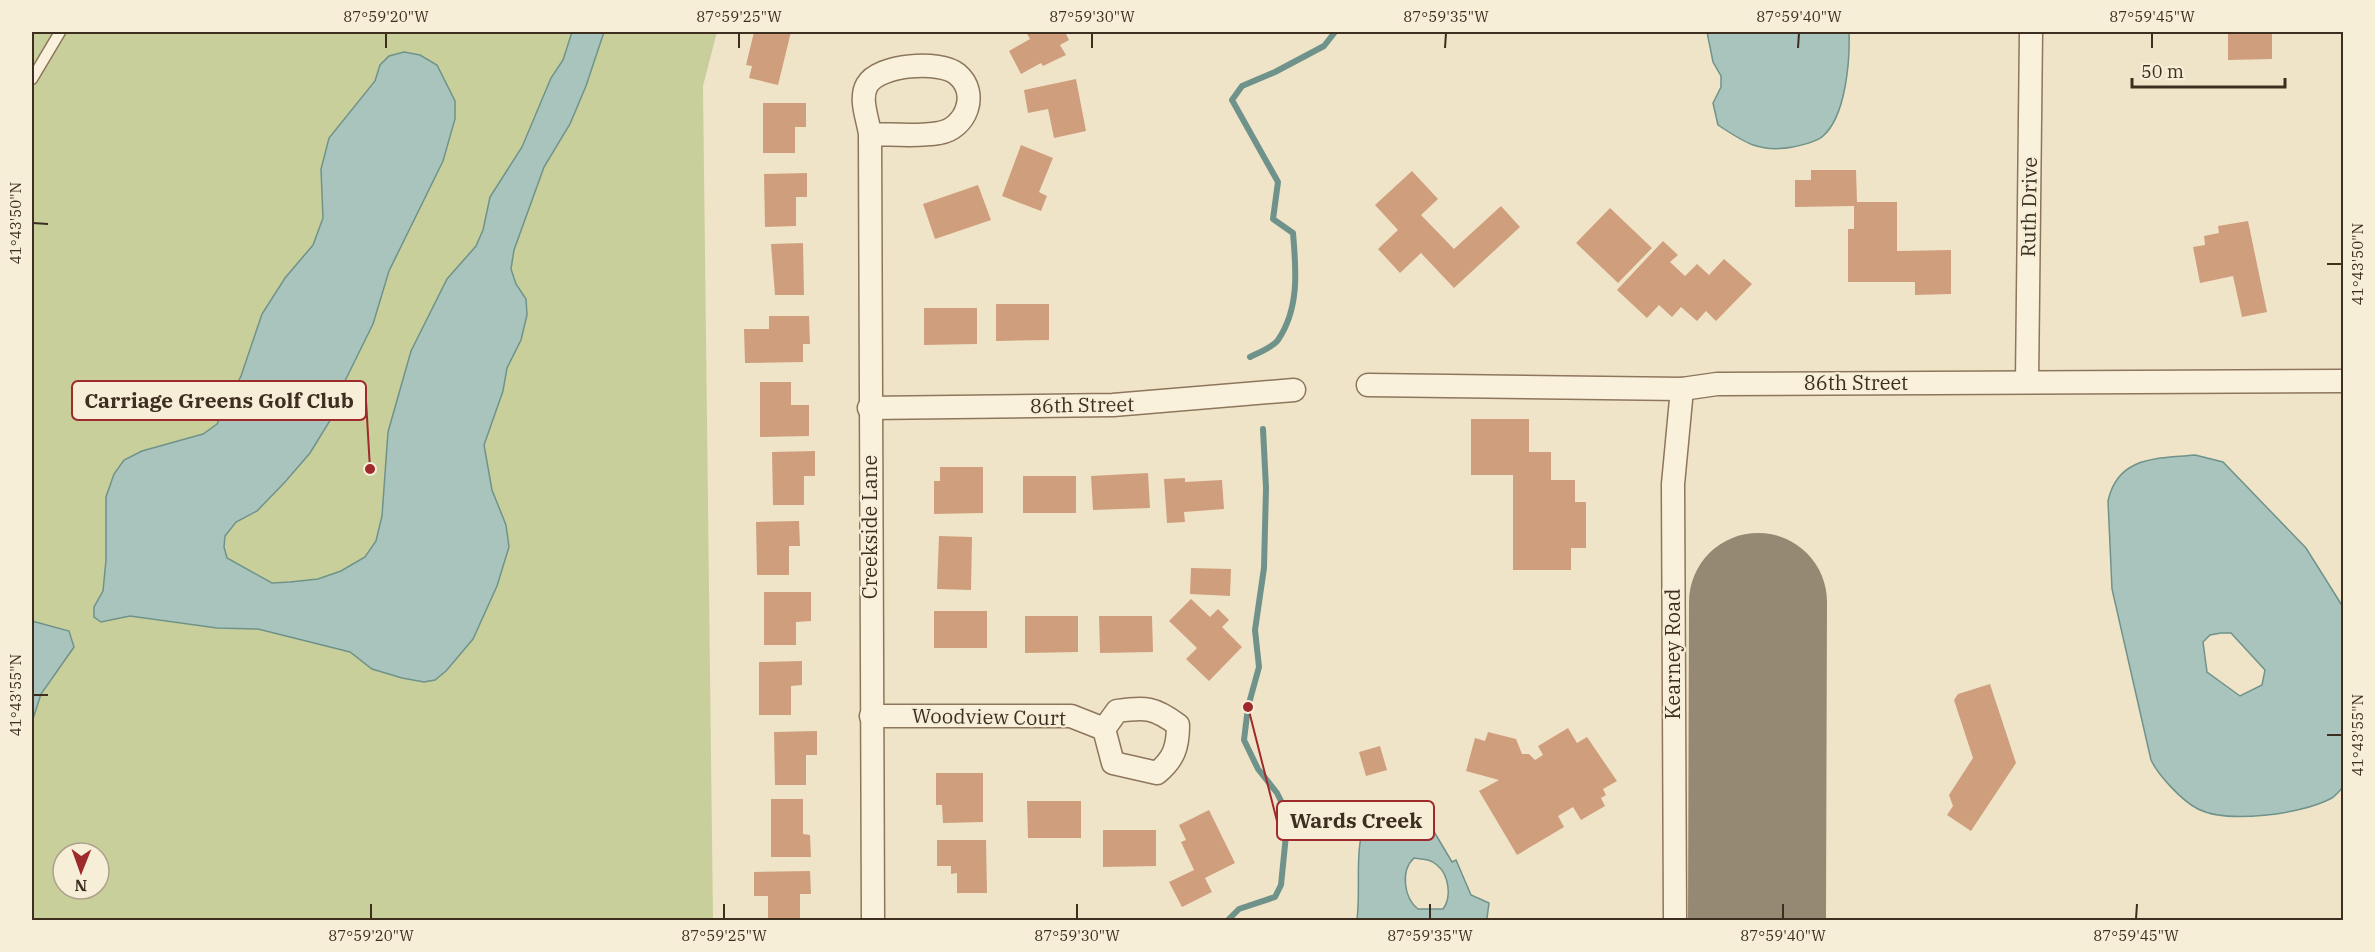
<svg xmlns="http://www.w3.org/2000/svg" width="2375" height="952" viewBox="0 0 2375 952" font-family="'IBM Plex Serif',serif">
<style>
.green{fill:#c9cf9b;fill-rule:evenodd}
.water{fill:#a9c4bc;stroke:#6f938a;stroke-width:1.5;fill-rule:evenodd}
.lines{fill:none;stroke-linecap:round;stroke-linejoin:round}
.stream{stroke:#6f938a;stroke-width:6}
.runway{stroke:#968974;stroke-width:138}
.building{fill:#cf9f7d}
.lane-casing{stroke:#8d765c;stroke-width:13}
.street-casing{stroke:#8d765c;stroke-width:25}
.lane{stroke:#faf1dc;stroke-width:10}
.street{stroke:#faf1dc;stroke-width:22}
.ticks{fill:none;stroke:#3d2e20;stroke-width:2}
.labels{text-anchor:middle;stroke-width:4.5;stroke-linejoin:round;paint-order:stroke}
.street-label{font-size:20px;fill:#3d2e20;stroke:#f7eed8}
.leader{fill:none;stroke:#9e2a2b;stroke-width:2}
.callout-dot{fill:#9e2a2b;stroke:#f7eed8;stroke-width:2}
.callout{fill:#f7eed8;stroke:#9e2a2b;stroke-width:2}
.callout-label{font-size:21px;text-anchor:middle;font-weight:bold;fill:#3d2e20}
.neatline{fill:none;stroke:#3d2e20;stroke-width:2}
.ticks-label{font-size:15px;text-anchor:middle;fill:#3d2e20}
</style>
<rect width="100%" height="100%" fill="#f0e4c8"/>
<!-- green -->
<path class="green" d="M 32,32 L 717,32 L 703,86 L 713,920 L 32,920 ZM 63,853 L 99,853 L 99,889 L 63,889 Z"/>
<!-- water -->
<g class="water">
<path d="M 572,32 L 604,32 L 586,86 L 570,124 L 544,167 L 514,250 L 511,269 L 516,284 L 526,299 L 527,315 L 521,340 L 507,368 L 503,391 L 484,445 L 492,490 L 506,525 L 509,547 L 497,586 L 473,639 L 446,671 L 435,680 L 424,682 L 402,678 L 372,669 L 350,652 L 258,629 L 217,628 L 130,616 L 101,622 L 94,617 L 94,607 L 103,591 L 106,560 L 106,497 L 114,474 L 124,460 L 142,451 L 203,434 L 217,424 L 241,376 L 262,314 L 285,278 L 313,245 L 323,218 L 321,169 L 329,138 L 375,81 L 380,65 L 389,56 L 404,52 L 420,55 L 437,65 L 455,101 L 455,119 L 443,161 L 389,271 L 373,324 L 340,391 L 331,419 L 310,453 L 285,482 L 257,511 L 236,522 L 225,536 L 224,547 L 227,558 L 272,583 L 290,582 L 318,579 L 341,571 L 365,557 L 376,541 L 382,516 L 388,432 L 411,351 L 447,279 L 476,246 L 483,230 L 490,197 L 522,147 L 551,78 L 563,60 Z"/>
<path d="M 1707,32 L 1849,32 C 1850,60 1846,116 1823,136 C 1817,142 1802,145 1793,147 C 1760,153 1745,143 1718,125 L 1713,103 L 1721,87 L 1721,76 L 1713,62 Z"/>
<path d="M 2195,455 L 2223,462 L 2306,548 L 2343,607 L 2343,787 C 2339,791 2335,797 2330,799 C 2301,814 2228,824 2198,809 C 2182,801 2158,775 2151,760 L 2112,589 L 2108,501 C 2118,455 2158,459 2195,455 ZM 2221,633 L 2231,633 L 2265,670 L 2262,685 L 2240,696 L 2207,672 L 2203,642 L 2210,635 Z"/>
<path d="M 32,621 L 69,631 L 74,647 L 41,694 L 32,722 Z"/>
<path d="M 1417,803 L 1452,862 L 1456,860 L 1471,895 L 1489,903 L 1487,918 L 1484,920 L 1357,920 C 1361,885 1354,855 1365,820 L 1364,810 L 1400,804 L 1401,818 L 1405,823 L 1405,809 ZM 1414,858 C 1422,859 1431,859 1437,865 C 1449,875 1452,897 1443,909 L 1418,909 C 1404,898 1400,871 1414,858 Z"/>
</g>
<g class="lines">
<!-- stream -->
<g class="stream">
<path d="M 1250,357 C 1258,353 1273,347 1278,340 C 1300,308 1296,268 1293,233 L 1273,219 L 1278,182 L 1232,100 L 1242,86 L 1275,72 L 1324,46 L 1335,32"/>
<path d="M 1228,920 L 1239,909 L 1275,897 L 1281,885 L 1288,815 L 1277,793 L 1258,769 L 1244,740 L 1248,707 L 1259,667 L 1255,630 L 1264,568 L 1266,488 L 1263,429"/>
</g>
<!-- runway -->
<path class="runway" d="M 1757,920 L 1758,602"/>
</g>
<!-- building -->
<g class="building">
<path d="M 754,32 L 791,32 L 778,85 L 749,78 L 752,66 L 746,65 Z"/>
<path d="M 1026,32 L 1065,32 L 1069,40 L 1060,45 L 1066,55 L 1043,66 L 1041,63 L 1021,74 L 1009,51 L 1030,39 Z"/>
<path d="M 2228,32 L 2272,32 L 2272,59 L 2228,60 Z"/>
<path d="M 1076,79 L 1086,131 L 1054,138 L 1048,109 L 1028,113 L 1024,90 Z"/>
<path d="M 763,103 L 806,103 L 806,127 L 795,127 L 795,153 L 763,153 Z"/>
<path d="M 1021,145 L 1053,158 L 1039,192 L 1047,196 L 1041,211 L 1002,196 Z"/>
<path d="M 1811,170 L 1856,170 L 1857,202 L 1897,202 L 1897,251 L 1951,250 L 1951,294 L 1915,295 L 1915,282 L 1848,282 L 1848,229 L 1854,229 L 1854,206 L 1795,207 L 1795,180 L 1811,180 Z"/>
<path d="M 1412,171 L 1438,199 L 1421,215 L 1454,249 L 1501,206 L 1520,227 L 1454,288 L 1421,253 L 1400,273 L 1378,249 L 1398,230 L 1375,205 Z"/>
<path d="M 807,173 L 807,197 L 796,197 L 796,226 L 765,227 L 764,174 Z"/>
<path d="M 978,185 L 991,220 L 935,239 L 923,204 Z"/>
<path d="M 1610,208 L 1652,248 L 1618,283 L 1576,243 Z"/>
<path d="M 2248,221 L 2267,312 L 2242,317 L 2233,276 L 2200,283 L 2193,247 L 2205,245 L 2204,236 L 2219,233 L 2218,226 Z"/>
<path d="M 1663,241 L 1678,255 L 1670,262 L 1685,276 L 1697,264 L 1709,275 L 1724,259 L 1752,284 L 1716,321 L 1706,311 L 1697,321 L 1681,307 L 1672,317 L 1659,305 L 1647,318 L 1617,290 Z"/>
<path d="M 803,243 L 804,295 L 775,295 L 771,244 Z"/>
<path d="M 996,304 L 1049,304 L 1049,340 L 996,341 Z"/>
<path d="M 924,308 L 977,308 L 977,344 L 924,345 Z"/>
<path d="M 769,316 L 809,316 L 810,344 L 803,344 L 803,362 L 745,363 L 744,329 L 769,329 Z"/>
<path d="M 760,382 L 791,382 L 791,405 L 809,405 L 809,436 L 760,437 Z"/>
<path d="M 1471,419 L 1529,419 L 1529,452 L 1551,452 L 1551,480 L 1575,480 L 1575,502 L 1586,502 L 1586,548 L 1571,548 L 1571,570 L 1513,570 L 1513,475 L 1471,475 Z"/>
<path d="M 815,451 L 815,476 L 804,476 L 804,505 L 773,505 L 772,452 Z"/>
<path d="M 940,467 L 983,467 L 983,513 L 934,514 L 934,481 L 940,481 Z"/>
<path d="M 1148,473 L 1150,508 L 1093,510 L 1091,476 Z"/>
<rect x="1023" y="476" width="53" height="37"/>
<path d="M 1185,478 L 1185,482 L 1222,480 L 1224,509 L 1184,512 L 1185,522 L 1167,523 L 1164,479 Z"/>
<path d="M 799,521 L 800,546 L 789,546 L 789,575 L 757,575 L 756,522 Z"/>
<path d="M 939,536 L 972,537 L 971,590 L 937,589 Z"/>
<path d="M 1191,568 L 1231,569 L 1230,596 L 1190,594 Z"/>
<path d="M 764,592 L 811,592 L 811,621 L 796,622 L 796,645 L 764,645 Z"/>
<path d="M 1191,599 L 1210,617 L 1218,609 L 1229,620 L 1222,627 L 1242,647 L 1209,681 L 1186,659 L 1197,648 L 1169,621 Z"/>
<rect x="934" y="611" width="53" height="37"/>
<path d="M 1025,616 L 1078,616 L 1078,652 L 1025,653 Z"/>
<path d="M 1099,616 L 1152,616 L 1153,652 L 1100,653 Z"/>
<path d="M 802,661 L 802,685 L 791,686 L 791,715 L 759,715 L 759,662 Z"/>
<path d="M 1990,684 L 2016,763 L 1971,831 L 1947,815 L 1953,806 L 1949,795 L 1973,758 L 1954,700 L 1958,694 Z"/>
<path d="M 1568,728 L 1577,743 L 1587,737 L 1617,781 L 1603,789 L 1606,795 L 1601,798 L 1605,806 L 1581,820 L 1573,807 L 1558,816 L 1564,827 L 1517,855 L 1479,791 L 1499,780 L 1466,771 L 1475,738 L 1485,741 L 1488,732 L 1516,739 L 1522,754 L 1529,754 L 1535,760 L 1543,755 L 1538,746 Z"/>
<path d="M 817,731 L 817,755 L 806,755 L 806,785 L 775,785 L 774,732 Z"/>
<path d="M 1380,746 L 1387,770 L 1366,776 L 1359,752 Z"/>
<path d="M 936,773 L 983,773 L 983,822 L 943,823 L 942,805 L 936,805 Z"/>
<path d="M 771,799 L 803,799 L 803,834 L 810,835 L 811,857 L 771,857 Z"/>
<path d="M 1027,801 L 1081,801 L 1081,838 L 1028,838 Z"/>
<path d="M 1209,810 L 1235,863 L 1205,878 L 1212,892 L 1182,907 L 1169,882 L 1194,870 L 1181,842 L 1186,840 L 1179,825 Z"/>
<path d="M 1103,830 L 1156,830 L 1156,866 L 1103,867 Z"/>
<path d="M 937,840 L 986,840 L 987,893 L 957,893 L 957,873 L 951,874 L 951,866 L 937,866 Z"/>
<path d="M 810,871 L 811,894 L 800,894 L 800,920 L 768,920 L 768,896 L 754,896 L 754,872 Z"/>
</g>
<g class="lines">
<!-- lane casing -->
<g class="lane-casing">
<path id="lane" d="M 32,79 L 60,32"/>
</g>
<!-- street casing -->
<g class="street-casing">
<g id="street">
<path d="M 870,134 C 892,134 917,137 939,133 C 966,129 980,93 957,74 C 940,60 879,64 867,85 C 859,99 868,119 870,134 L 873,920"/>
<path d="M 2027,382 L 2031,32"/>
<path d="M 1368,385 L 1682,389 L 1717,384 L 2344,381"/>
<path d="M 869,408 L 1113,405 L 1294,390"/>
<path d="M 871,716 L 1071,716 L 1104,729 L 1113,763 L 1157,773 C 1174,759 1178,747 1178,725 C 1154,707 1145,707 1117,711 L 1104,729"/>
<path d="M 1675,920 L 1673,484 L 1682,389"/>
</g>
</g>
<!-- lane -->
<use href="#lane" class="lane"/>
<!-- street -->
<use href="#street" class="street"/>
</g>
<!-- ticks -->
<path class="ticks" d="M 386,48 L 386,33M 739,48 L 739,33M 1092,48 L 1092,33M 1445,48 L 1446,33M 1798,48 L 1799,33M 2152,48 L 2152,33M 33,223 L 48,224M 2327,264 L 2342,264M 33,695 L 48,695M 2327,735 L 2342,735M 371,919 L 371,904M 724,919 L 724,904M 1077,919 L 1077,904M 1430,919 L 1430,904M 1783,919 L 1783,904M 2136,919 L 2137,904"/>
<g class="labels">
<!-- street labels -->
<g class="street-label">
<text transform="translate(2029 207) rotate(-89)" y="7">Ruth Drive</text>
<text x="1856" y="390">86th Street</text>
<text transform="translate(1082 405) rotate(-1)" y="7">86th Street</text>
<text transform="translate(870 527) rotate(-90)" y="7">Creekside Lane</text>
<text transform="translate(1673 654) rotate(-90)" y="7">Kearney Road</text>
<text transform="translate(989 717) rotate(1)" y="7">Woodview Court</text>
</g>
</g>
<!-- callouts -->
<path class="leader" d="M370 469L366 400M1248 707L1277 821"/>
<g class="callout-dot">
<circle cx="370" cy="469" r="6"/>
<circle cx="1248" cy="707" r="6"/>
</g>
<g class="callout">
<rect x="72" y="381" width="294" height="39" rx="6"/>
<rect x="1277" y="801" width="157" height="39" rx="6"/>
</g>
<g class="callout-label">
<text x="219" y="408">Carriage Greens Golf Club</text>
<text x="1356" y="828">Wards Creek</text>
</g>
<!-- border -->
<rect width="2375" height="952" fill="none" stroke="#f7eed8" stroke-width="66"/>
<!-- north arrow -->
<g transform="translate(81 871) rotate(181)"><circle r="28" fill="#f7eed8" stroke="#ada18e" stroke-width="1.5"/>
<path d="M0-4.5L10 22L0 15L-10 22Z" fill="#9e2a2b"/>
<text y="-9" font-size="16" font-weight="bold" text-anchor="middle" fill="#3d2e20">N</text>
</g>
<!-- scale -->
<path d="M2132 78v9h153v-9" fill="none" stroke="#3d2e20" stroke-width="3"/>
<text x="2141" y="78" font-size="18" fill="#3d2e20" stroke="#f7eed8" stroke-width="4.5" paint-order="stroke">50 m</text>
<rect x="33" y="33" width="2309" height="886" class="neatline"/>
<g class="ticks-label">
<text x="386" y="22">87°59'20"W</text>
<text x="739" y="22">87°59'25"W</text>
<text x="1092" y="22">87°59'30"W</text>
<text x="1446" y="22">87°59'35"W</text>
<text x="1799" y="22">87°59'40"W</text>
<text x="2152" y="22">87°59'45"W</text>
<text transform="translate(16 223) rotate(-90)" y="5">41°43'50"N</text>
<text transform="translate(2358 264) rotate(-90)" y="5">41°43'50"N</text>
<text transform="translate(16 695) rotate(-90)" y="5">41°43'55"N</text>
<text transform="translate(2358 735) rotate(-90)" y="5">41°43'55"N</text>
<text x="371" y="941">87°59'20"W</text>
<text x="724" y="941">87°59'25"W</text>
<text x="1077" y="941">87°59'30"W</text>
<text x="1430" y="941">87°59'35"W</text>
<text x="1783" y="941">87°59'40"W</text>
<text x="2136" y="941">87°59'45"W</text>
</g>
</svg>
